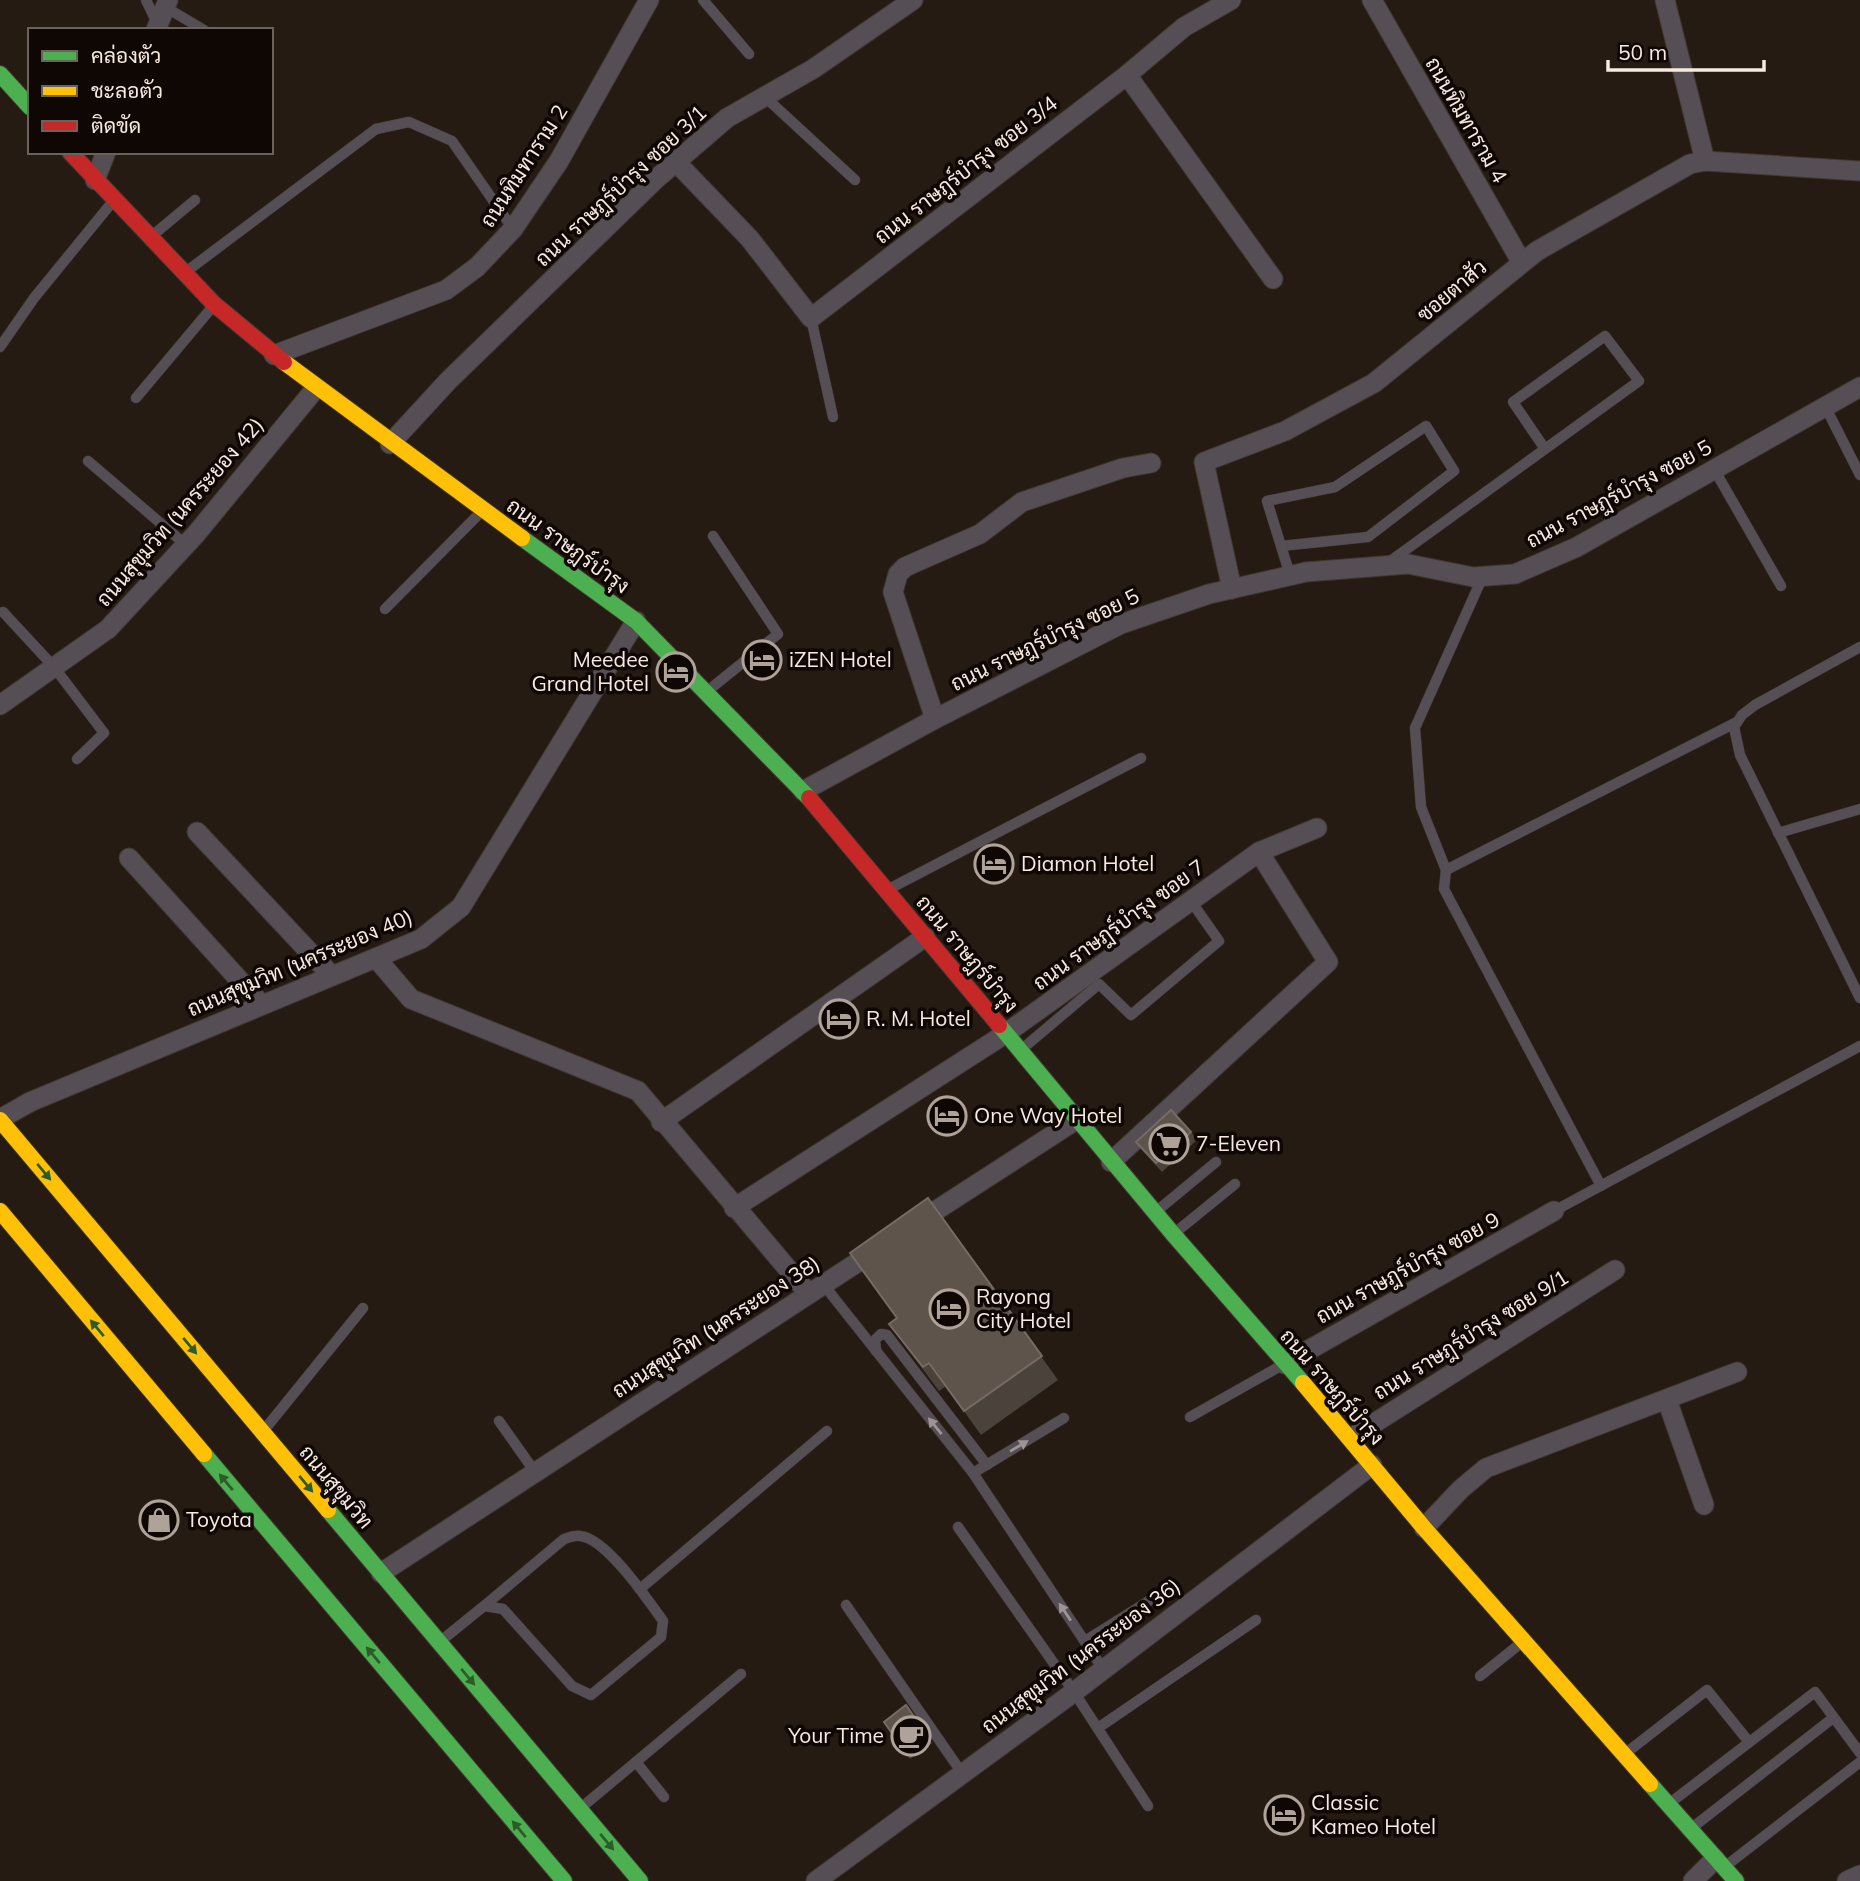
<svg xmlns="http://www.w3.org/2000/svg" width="1860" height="1881" viewBox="0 0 1860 1881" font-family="Mulish,Sarabun,sans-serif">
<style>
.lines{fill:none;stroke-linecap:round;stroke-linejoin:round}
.lane-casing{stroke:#413832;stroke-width:11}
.street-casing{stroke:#413832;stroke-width:21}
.fast-casing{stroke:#413832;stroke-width:18}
.slow-casing{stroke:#413832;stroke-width:18}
.jam-casing{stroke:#413832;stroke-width:18}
.lane{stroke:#564e55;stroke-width:10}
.street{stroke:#564e55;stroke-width:19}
.fast{stroke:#4caf50;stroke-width:16}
.slow{stroke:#ffc107;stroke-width:16}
.jam{stroke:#c62828;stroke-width:16}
.wall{fill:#4b423b}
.building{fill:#5e544c;stroke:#766b64;stroke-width:2}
.oneway{fill:#2e5b2a}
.oneway2{fill:#9f9494}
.labels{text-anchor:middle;stroke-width:7;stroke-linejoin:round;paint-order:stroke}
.street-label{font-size:21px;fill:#f8eae1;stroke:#0f0703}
.poi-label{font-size:21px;fill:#f8eae1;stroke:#0f0703;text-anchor:start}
</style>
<rect width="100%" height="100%" fill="#251b13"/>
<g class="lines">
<!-- lane casing -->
<g class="lane-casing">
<g id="lane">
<path d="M 146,0 L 158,25"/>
<path d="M 703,0 L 749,54"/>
<path d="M 165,7 L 204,30"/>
<path d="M 764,96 L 855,180"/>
<path d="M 153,235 L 195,200"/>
<path d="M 187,271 L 376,129 L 409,122 L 452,141 L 513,229"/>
<path d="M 811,318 L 833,417"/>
<path d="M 0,347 L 34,298 L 114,200"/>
<path d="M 136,398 L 214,305"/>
<path d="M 1825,406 L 1860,475"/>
<path d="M 88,461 L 186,545"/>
<path d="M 1714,469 L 1781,586"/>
<path d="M 1281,546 L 1368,537 L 1454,471 L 1426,426 L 1335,487 L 1267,501 L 1290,575"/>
<path d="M 1389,562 C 1473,501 1556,441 1639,381 L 1605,336 L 1513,402 L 1545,449"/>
<path d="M 385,609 L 482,511"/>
<path d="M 3,612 L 54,667 L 104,733 L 77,759"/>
<path d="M 1860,647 L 1755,705 L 1742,715 L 1734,727 L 1740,755 L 1860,998"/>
<path d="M 710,689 L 778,634 L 713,536"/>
<path d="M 1778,833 L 1860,809"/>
<path d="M 1446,870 L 1421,807 L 1415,728 L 1483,576"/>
<path d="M 887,890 L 1141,758"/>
<path d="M 1022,1049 L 1099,984 L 1131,1015 L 1219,941 L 1191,901"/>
<path d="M 1601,1186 L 1444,889 L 1446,870 L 1737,722"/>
<path d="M 1158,1210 L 1216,1162"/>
<path d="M 1554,1211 L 1860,1046"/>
<path d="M 1176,1232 L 1235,1184"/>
<path d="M 823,1284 L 973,1473 L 1103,1669"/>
<path d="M 876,1351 L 875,1340 L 881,1334 L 887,1335 L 987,1465"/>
<path d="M 1190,1417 L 1284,1364"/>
<path d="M 499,1421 L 535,1472"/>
<path d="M 265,1429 L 363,1308"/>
<path d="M 973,1473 L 1064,1418"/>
<path d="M 958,1527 L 1074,1692 L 1148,1806"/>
<path d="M 640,1589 L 827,1431"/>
<path d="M 846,1605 L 962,1773"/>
<path d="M 442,1640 L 484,1606 L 503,1609 L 572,1686 L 591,1695 L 661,1637 L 663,1621 C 648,1600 606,1538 580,1536 C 575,1535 568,1538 564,1539 L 484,1606"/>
<path d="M 1085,1641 L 1168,1589"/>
<path d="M 1480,1676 L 1521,1643"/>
<path d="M 1098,1728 L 1256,1620"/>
<path d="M 1626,1753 L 1707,1690 L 1749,1742"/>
<path d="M 636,1762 L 664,1797"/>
<path d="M 1670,1803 L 1815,1692 L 1860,1753"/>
<path d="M 582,1807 L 741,1674"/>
<path d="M 1693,1827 L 1833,1718"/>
<path d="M 1727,1865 L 1860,1762"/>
</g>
</g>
<!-- street casing -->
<g class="street-casing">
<g id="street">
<path d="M 1372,0 L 1522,263"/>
<path d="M 1665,0 L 1705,161"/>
<path d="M 156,30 L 168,0"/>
<path d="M 1127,75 L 1273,279"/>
<path d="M 676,162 L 750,239 L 811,318 L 1127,75 L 1184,27 L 1231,0"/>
<path d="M 95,180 L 106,152"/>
<path d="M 274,355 L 446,290 L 477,267 L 513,229 L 559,161 L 649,0"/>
<path d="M 390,444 L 448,381 L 656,179 L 727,118 L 813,69 L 913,0"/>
<path d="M 1232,589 L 1204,462 L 1285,431 L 1374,383 L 1537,251 L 1690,164 L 1705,161 L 1860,171"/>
<path d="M 0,705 L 108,629 L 196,534 L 316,388"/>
<path d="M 935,719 L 893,592 L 898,574 L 905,567 L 980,534 L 1022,502 L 1123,468 L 1151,463"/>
<path d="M 803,791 L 935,719 L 1121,624 L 1209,594 L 1306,572 L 1408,564 L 1473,577 L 1515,574 L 1577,547 L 1860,387"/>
<path d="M 197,832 L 332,976"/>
<path d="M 129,858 L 262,1005"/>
<path d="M 376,958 L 411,999 L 638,1091 L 809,1294"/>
<path d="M 0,1119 L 30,1102 L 421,939 L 461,907 L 636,621"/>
<path d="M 661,1122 L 925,937"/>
<path d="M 1111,1162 L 1328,962 L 1259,852"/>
<path d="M 734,1208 L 1005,1034 L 1259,852 L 1317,828"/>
<path d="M 915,1224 L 1076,1120"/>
<path d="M 1284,1364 L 1554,1211"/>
<path d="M 1667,1400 L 1704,1505"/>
<path d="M 1351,1438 L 1615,1270"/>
<path d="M 1424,1528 L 1461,1489 L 1486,1468 L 1737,1372"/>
<path d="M 381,1573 L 878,1249"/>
<path d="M 816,1881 L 1074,1692 L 1372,1465"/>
<path d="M 1693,1881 L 1715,1859"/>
<path d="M 1847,1881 L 1860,1875"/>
</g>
</g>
<!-- fast casing -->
<g class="fast-casing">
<g id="fast">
<path d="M 0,74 L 30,107"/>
<path d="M 522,538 L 636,621 L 809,798"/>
<path d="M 999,1025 L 1173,1234 L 1303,1383"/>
<path d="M 204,1454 L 564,1881"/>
<path d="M 328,1510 L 640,1881"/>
<path d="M 1650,1784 L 1736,1881"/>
</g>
</g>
<!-- slow casing -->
<g class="slow-casing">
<g id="slow">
<path d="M 284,362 L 522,538"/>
<path d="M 0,1120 L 328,1510"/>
<path d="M 0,1211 L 204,1454"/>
<path d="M 1303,1383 L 1424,1528 L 1650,1784"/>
</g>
</g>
<!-- jam casing -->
<g class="jam-casing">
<g id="jam">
<path d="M 70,152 L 214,304 L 284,362"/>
<path d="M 809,798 L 999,1025"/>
</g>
</g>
<!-- lane -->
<use href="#lane" class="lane"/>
<!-- street -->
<use href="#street" class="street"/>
<!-- fast -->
<use href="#fast" class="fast"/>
<!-- slow -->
<use href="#slow" class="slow"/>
<!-- jam -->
<use href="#jam" class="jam"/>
</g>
<!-- wall -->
<g class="wall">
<path d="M 1191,1132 L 1197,1140 L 1162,1172 L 1142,1150 L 1136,1142 Z"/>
<path d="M 928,1198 L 1058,1380 L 981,1435 L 946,1386 L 939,1391 L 889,1324 L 897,1319 Z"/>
<path d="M 906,1705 L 932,1743 L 910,1759 L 884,1722 Z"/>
</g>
<!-- building -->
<g class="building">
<path d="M 1171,1110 L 1191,1132 L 1156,1163 L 1136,1142 Z"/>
<path d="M 928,1198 L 1042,1356 L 964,1411 L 929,1363 L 923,1367 L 889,1324 L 897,1318 L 850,1253 Z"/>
<path d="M 906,1705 L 926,1734 L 904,1750 L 884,1722 Z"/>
</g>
<!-- one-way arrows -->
<defs><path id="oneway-solid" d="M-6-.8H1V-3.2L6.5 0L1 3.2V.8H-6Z" transform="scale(1.75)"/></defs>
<g class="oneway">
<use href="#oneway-solid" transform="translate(44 1172) rotate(50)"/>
<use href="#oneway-solid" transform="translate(97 1328) rotate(-130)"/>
<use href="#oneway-solid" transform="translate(190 1346) rotate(50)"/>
<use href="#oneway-solid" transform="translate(226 1482) rotate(-130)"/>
<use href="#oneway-solid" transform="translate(306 1484) rotate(50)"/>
<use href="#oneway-solid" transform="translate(373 1655) rotate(-130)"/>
<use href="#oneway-solid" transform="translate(468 1677) rotate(50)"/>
<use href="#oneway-solid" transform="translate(519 1829) rotate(-130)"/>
<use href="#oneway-solid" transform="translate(607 1842) rotate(50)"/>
</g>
<g class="oneway2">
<use href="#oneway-solid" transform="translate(935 1426) rotate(-129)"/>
<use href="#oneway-solid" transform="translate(1019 1446) rotate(-31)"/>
<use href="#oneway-solid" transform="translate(1065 1612) rotate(-124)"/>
</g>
<!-- icons -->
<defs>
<g id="hotel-ring" transform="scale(2.0125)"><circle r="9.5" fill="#0f0703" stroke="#aea299" stroke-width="1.5"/><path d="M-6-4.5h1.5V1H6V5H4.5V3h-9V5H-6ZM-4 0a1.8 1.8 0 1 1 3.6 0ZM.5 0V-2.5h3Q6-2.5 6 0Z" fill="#aea299"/></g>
<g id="supermarket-ring" transform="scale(2.0125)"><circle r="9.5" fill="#0f0703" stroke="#aea299" stroke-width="1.5"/><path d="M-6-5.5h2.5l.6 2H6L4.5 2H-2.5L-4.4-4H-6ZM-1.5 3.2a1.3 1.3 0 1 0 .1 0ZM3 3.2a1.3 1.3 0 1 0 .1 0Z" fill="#aea299"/></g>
<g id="shop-ring" transform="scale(2.0125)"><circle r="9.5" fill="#0f0703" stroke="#aea299" stroke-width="1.5"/><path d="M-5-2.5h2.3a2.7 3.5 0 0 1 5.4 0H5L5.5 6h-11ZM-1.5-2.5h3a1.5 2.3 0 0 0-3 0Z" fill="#aea299"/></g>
<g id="cafe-ring" transform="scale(2.0125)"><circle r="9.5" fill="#0f0703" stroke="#aea299" stroke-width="1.5"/><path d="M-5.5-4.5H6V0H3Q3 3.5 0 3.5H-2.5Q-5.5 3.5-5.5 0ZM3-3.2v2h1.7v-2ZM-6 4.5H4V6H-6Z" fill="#aea299"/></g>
</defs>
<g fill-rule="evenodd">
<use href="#hotel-ring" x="762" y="660"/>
<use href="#hotel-ring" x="676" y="672"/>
<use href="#hotel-ring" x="994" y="864"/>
<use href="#hotel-ring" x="839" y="1019"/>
<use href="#hotel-ring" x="947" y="1116"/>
<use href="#supermarket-ring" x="1169" y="1144"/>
<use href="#hotel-ring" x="949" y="1309"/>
<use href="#shop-ring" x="159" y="1520"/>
<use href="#cafe-ring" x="911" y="1736"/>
<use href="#hotel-ring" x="1284" y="1815"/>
</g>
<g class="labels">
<!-- street labels -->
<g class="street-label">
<text transform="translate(1466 120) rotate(60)" y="7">ถนนทิมทาราม 4</text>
<text transform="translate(524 166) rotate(-57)" y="7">ถนนทิมทาราม 2</text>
<text transform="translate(966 170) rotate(-38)" y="7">ถนน ราษฎร์บำรุง ซอย 3/4</text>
<text transform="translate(621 186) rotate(-43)" y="7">ถนน ราษฎร์บำรุง ซอย 3/1</text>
<text transform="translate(1452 291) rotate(-40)" y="7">ซอยตาสัว</text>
<text transform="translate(1619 494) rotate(-28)" y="7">ถนน ราษฎร์บำรุง ซอย 5</text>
<text transform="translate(180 512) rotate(-49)" y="7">ถนนสุขุมวิท (นครระยอง 42)</text>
<text transform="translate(568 546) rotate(36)" y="7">ถนน ราษฎร์บำรุง</text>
<text transform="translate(1045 640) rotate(-26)" y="7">ถนน ราษฎร์บำรุง ซอย 5</text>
<text transform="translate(1119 925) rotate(-36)" y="7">ถนน ราษฎร์บำรุง ซอย 7</text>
<text transform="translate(967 954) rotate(50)" y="7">ถนน ราษฎร์บำรุง</text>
<text transform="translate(300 963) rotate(-23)" y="7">ถนนสุขุมวิท (นครระยอง 40)</text>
<text transform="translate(1408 1268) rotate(-29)" y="7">ถนน ราษฎร์บำรุง ซอย 9</text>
<text transform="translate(716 1327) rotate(-33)" y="7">ถนนสุขุมวิท (นครระยอง 38)</text>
<text transform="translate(1471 1335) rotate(-32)" y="7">ถนน ราษฎร์บำรุง ซอย 9/1</text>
<text transform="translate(1332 1387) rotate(49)" y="7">ถนน ราษฎร์บำรุง</text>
<text transform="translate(336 1487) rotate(50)" y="7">ถนนสุขุมวิท</text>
<text transform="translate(1081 1656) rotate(-37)" y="7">ถนนสุขุมวิท (นครระยอง 36)</text>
</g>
<!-- poi labels -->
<g class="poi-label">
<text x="649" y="667" text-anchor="end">Meedee<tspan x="649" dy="24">Grand Hotel</tspan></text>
<text x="789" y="667">iZEN Hotel</text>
<text x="1021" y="871">Diamon Hotel</text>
<text x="866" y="1026">R. M. Hotel</text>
<text x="974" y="1123">One Way Hotel</text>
<text x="1196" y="1151">7-Eleven</text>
<text x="976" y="1304">Rayong<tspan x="976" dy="24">City Hotel</tspan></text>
<text x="186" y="1527">Toyota</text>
<text x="884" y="1743" text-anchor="end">Your Time</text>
<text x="1311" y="1810">Classic<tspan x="1311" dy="24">Kameo Hotel</tspan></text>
</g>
</g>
<!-- legend -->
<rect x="28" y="28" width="245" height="126" fill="#0f0703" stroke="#6c625c" stroke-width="2"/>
<rect x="42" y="51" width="35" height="10" fill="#4caf50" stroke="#6c625c" stroke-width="2"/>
<text x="91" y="63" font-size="21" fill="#f8eae1">คล่องตัว</text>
<rect x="42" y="86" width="35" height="10" fill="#ffc107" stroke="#6c625c" stroke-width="2"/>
<text x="91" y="98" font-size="21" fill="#f8eae1">ชะลอตัว</text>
<rect x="42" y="121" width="35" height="10" fill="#c62828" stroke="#6c625c" stroke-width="2"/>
<text x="91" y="133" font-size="21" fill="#f8eae1">ติดขัด</text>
<!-- scale -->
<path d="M1608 60v10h156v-10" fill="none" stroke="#f8eae1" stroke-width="3.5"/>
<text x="1618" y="60" font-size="21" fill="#f8eae1" stroke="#0f0703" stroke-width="5" paint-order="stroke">50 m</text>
</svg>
